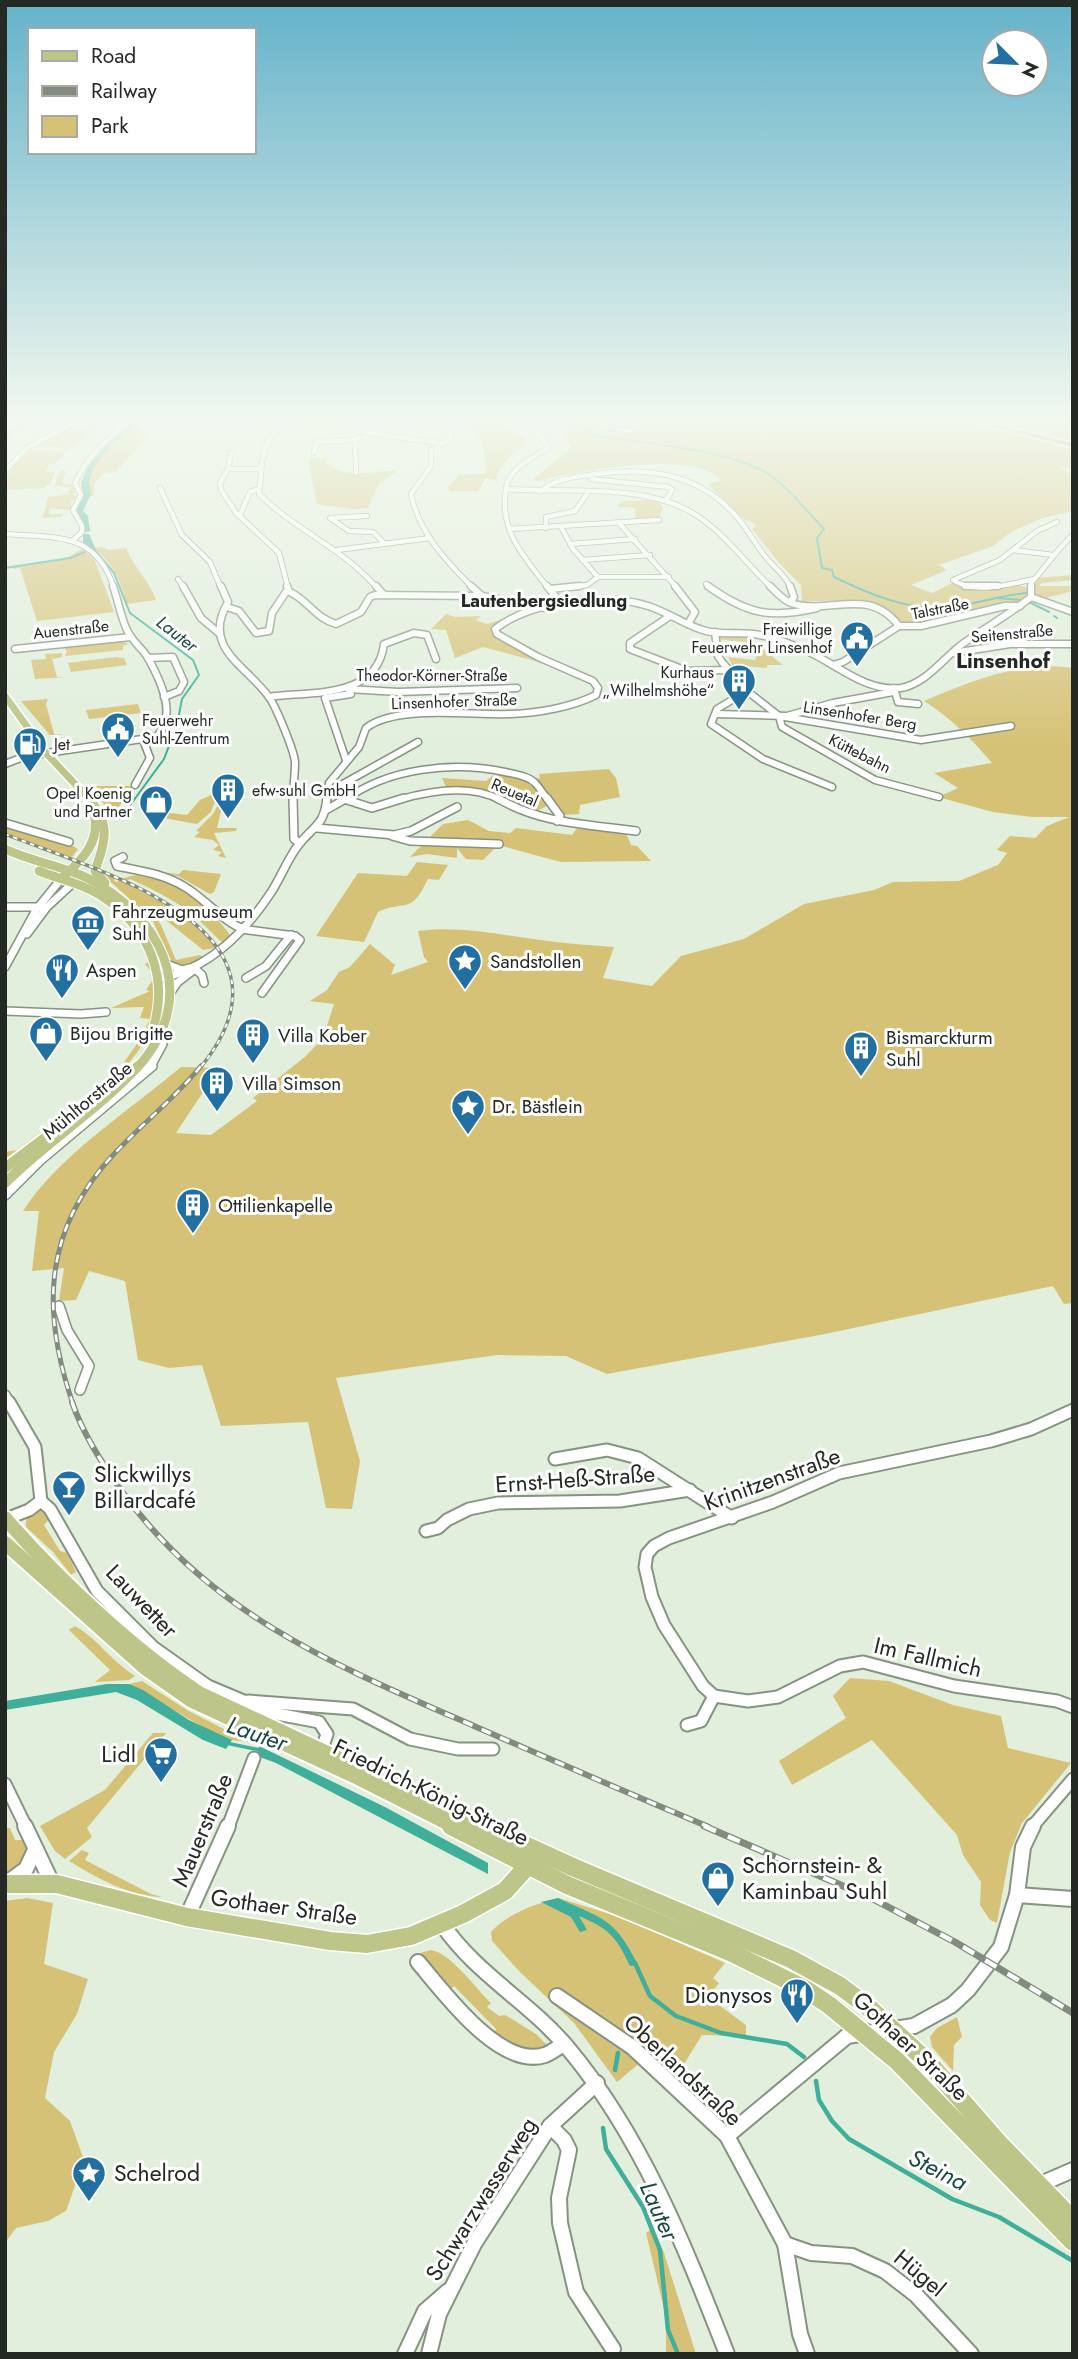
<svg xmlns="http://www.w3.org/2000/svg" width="1078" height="2359" viewBox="0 0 1078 2359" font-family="Jost,sans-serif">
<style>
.green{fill:#d6c276}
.water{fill:#3fae9a}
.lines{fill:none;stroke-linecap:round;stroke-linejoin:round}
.stream-far2{stroke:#3fae9a;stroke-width:2}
.stream-far1{stroke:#3fae9a;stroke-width:3.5}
.stream{stroke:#3fae9a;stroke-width:4.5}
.river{fill:#3fae9a;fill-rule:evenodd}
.minor-tunnel{stroke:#bbc7b7;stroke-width:4.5;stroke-dasharray:4.5 2.5;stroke-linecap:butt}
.minor-far5-casing{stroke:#869282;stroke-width:6}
.minor-far4-casing{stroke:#869282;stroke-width:9}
.minor-far3-casing{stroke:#869282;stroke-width:10}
.minor-far2-casing{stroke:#869282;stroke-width:12}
.minor-far1-casing{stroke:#869282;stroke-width:15}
.minor-casing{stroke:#869282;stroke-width:18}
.major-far5-casing{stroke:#fff;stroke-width:7}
.major-far4-casing{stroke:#fff;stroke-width:10}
.major-far3-casing{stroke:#fff;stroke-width:11}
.major-far2-casing{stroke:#fff;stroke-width:14}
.major-far1-casing{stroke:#fff;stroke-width:18}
.major-casing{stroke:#fff;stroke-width:21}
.highway-casing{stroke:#fff;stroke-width:4}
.minor-far5{stroke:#fff;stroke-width:4.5}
.minor-far4{stroke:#fff;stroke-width:6}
.minor-far3{stroke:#fff;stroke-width:7}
.minor-far2{stroke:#fff;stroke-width:9}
.minor-far1{stroke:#fff;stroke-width:11}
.minor{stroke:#fff;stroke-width:14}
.major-far5{stroke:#bdc588;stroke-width:5}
.major-far4{stroke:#bdc588;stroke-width:7}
.major-far3{stroke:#bdc588;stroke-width:9}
.major-far2{stroke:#bdc588;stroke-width:10}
.major-far1{stroke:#bdc588;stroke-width:14}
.major{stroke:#bdc588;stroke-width:18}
.highway{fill:#919e38;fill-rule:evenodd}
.rail-far3-casing{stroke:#818b7e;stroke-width:3.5}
.rail-far2-casing{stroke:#818b7e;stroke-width:5}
.rail-far1-casing{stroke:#818b7e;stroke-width:6}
.rail-casing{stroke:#818b7e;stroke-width:7}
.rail-far3{stroke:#fff;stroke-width:2;stroke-dasharray:4.5;stroke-linecap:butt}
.rail-far2{stroke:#fff;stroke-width:2.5;stroke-dasharray:8;stroke-linecap:butt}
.rail-far1{stroke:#fff;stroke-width:3.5;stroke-dasharray:10;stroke-linecap:butt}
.rail{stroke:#fff;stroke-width:4.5;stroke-dasharray:13;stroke-linecap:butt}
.labels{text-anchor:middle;stroke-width:6;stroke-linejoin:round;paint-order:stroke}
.far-street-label{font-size:16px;fill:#242923;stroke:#fff}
.far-poi-label{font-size:16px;fill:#242923;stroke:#fff;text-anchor:end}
.far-neighbourhood-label{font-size:18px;font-weight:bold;fill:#242923;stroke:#fff}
.far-water-label{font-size:18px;font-style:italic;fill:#1a4940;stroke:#fff}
.poi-label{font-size:19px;fill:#242923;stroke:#fff;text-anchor:start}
.street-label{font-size:19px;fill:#242923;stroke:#fff}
.far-district-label{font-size:21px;font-weight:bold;fill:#242923;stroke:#fff}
.near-poi-label{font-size:23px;fill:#242923;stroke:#fff;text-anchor:start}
.near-street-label{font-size:23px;fill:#242923;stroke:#fff}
.near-water-label{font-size:24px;font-style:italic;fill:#1a4940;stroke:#fff}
</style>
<rect width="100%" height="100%" fill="#e1efdc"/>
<!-- green -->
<g class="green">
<path d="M 87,418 L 100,419 L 85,420 L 72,429 L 79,429 L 92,422 L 107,424 L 98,425 L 85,433 L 90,434 L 64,451 L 63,456 L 54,464 L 49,464 L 46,472 L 55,472 L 50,485 L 45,486 L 45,488 L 5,490 C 5,472 17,460 30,449 L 62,452 L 59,450 L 65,448 L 38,446 L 31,448 Z"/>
<path d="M 643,418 L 953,418 L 998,430 L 999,432 L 1009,432 L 1073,447 L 1073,469 L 1058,467 L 1073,475 L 1073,511 L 1043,518 L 1011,532 L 993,546 L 939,565 L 947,570 L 911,585 L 932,593 L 954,582 L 975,586 L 1014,583 L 1030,589 L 1035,578 L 1073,575 L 1073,580 L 1042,583 L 1039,586 L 1073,586 L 1073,591 L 1042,599 L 1031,597 L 1024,602 L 918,625 C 895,623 902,618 884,610 C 858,599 830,600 802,602 L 801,585 L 779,563 L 752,529 L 756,526 L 752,522 L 746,521 L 707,484 L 721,481 C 697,449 575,471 539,481 L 532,480 L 571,448 L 561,431 L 571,429 L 561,421 C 574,419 598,422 610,428 C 623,424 634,428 645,422 Z"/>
<path d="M 980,418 L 1073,418 L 1073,441 L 1003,424 L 1013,423 L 1012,421 L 997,422 Z"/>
<path d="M 499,422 L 525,439 L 526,444 C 515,452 497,465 497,480 L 486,478 L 478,491 L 450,491 L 448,487 L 459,475 L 486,473 L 483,443 L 469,426 Z"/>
<path d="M 130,427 L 141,427 L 140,430 L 148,436 L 116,472 L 104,473 L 94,484 L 94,496 L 85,497 L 90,468 L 109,445 Z"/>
<path d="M 313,457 L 328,459 L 326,463 C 347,480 374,471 398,470 L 378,485 L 368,508 L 353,509 L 317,504 L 308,460 Z"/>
<path d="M 60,470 L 66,471 L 62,484 L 72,484 L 76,472 L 78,472 L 74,484 L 70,485 L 75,487 L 73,491 L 77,492 L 72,494 L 77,497 L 71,502 L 71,510 L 50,508 L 49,514 L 63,514 L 61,517 L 43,518 L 48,497 L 71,494 L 67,492 L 72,487 L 54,486 Z"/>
<path d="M 655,500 L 663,507 L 659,518 L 636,520 L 635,508 L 619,507 L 618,504 L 624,501 Z"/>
<path d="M 102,547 L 109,550 L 126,548 C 134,568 149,580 156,600 L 126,604 C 123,583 110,559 93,548 Z"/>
<path d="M 82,549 L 94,558 L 114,612 L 37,621 L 20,568 L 13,569 L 12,567 L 67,558 Z"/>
<path d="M 446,614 L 455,617 L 481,616 L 476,620 L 486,624 L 519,615 L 496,623 L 492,629 L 494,635 L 543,663 L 483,647 L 455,658 L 446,630 L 431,629 Z"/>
<path d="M 718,634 L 745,635 L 783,665 L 767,665 L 767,668 L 732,665 L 728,657 L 755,660 L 757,655 L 723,652 L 721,644 L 750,647 L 752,643 L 717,639 Z"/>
<path d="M 120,640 L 129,644 L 123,646 L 123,650 L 65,656 L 67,652 L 64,646 Z"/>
<path d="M 62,653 L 62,657 L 52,659 L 57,677 L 68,677 L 35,679 L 31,660 L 46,659 L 45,654 Z"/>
<path d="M 115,657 L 124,658 L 127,665 L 71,672 L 68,663 Z"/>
<path d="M 1073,668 L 1073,1303 L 1064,1304 L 1053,1286 L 825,1334 L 607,1374 L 566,1356 L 497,1355 L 336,1378 L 360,1461 L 352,1509 L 326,1508 L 308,1422 L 221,1426 L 202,1365 L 169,1368 L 138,1360 L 125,1281 L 89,1271 L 76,1300 L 59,1301 L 64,1268 L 32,1271 L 39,1211 L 23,1211 C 58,1156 130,1110 181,1067 L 219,1068 L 176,1133 L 211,1135 L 257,1101 L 253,1098 L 306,1056 L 323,1038 L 334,1004 L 310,1001 L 327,990 L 339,972 L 350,967 L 370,944 L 395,965 L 391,975 L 428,962 L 424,957 L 418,931 C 461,925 505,936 548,941 C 570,944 592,945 614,947 L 603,978 L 652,986 L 681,956 L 744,939 L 804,904 L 874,890 L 893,882 L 959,881 L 998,865 L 1007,853 L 997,850 L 1010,836 L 1035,838 L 1047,826 L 1069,817 L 1033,817 L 993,812 L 938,797 L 958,788 L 934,773 L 992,763 C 971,738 952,719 924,701 C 970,681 1021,660 1073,668 Z"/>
<path d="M 48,699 L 46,704 L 54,734 L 64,734 L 50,735 L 21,701 Z"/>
<path d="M 138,704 L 141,713 L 89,719 L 86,710 Z"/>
<path d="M 609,769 L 616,778 L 620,797 L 580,805 L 579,814 L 562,815 L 552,803 L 532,814 L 494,794 L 447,789 L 442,778 L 486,781 L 499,771 L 535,779 L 540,778 L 539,774 Z"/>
<path d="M 92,786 L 134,786 L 115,812 L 109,812 Z"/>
<path d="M 211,795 L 217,796 L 211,812 L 197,824 L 157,817 L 162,812 L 187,815 L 200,800 Z"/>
<path d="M 223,802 L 217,828 L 237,828 L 236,831 L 214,833 L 226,858 L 218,856 L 222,852 L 213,850 L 219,845 L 213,840 L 194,837 L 200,832 L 196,831 L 213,814 L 219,803 Z"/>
<path d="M 468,820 L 489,831 L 510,833 L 516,828 L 572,835 L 577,828 L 626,833 L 631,845 L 637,846 L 651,861 L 561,862 L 498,845 L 483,860 L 466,859 L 457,848 L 457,858 L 427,854 L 410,857 L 443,824 Z"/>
<path d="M 5,825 L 71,845 L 78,849 L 72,857 L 60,855 L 5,833 Z"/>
<path d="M 417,862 L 448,865 L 439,880 L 428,879 C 410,916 407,899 378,912 L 364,942 L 316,936 L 358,873 L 407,876 Z"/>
<path d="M 183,870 L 221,874 L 214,892 L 210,894 L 178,876 L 155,872 L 179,874 Z"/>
<path d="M 104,871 L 116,876 L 114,881 L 117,882 C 155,857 208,904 230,935 L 230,938 L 222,942 C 213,935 202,922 191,913 C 174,900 147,886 130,879 L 125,882 C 162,906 189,906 215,948 L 203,950 L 157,913 L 153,914 L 161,925 L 176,960 L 200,955 L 204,958 L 185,968 L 173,965 L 152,919 L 102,874 Z"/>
<path d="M 144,947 C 150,965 156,981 156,1000 C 155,1068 62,1119 14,1154 L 5,1158 L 5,1152 L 17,1150 L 115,1075 L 139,1041 L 150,1019 L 140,1018 L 144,1007 L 111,1008 L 150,991 L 146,990 L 152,981 L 152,972 L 145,964 L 148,962 Z"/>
<path d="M 42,1511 L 50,1518 L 44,1525 L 60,1551 L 67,1553 L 76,1572 L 71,1575 L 53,1552 L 26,1527 C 24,1517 33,1511 42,1511 Z"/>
<path d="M 75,1626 C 98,1639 112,1662 135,1676 L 129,1680 L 95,1682 L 110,1670 L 69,1630 Z"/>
<path d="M 850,1678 L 889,1681 L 953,1705 L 1001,1716 L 1008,1748 L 1071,1763 L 1022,1823 L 1010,1852 L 997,1923 L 990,1920 L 980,1905 L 981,1882 L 963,1855 L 957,1835 L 872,1740 L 792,1785 L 779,1761 L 846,1718 L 833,1696 Z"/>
<path d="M 142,1681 L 187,1710 L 249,1742 L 232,1740 L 210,1731 L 129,1684 Z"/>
<path d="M 153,1733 L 166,1733 L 87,1828 L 92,1837 L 65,1859 L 55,1851 L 40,1826 L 105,1790 Z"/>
<path d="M 5,1828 L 10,1828 L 15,1840 L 23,1840 L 28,1851 L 25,1865 L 5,1877 Z"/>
<path d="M 82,1850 L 89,1853 L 85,1860 L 151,1894 L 163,1897 C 128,1896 99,1879 69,1861 Z"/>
<path d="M 27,1898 L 53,1903 L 44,1964 L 88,1979 L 77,2014 L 54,2052 L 45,2098 L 70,2121 L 84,2160 L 66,2211 L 48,2221 L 16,2228 L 5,2243 L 5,1901 Z"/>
<path d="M 558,1898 L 623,1918 L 725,1963 L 713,1978 L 719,1983 L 708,1997 L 746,2025 L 746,2036 L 702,2035 L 674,2080 L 648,2056 L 617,2082 L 574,2023 L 520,1972 L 492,1941 L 491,1932 C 507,1914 535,1904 558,1898 Z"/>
<path d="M 431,1950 C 451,1953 476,1989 491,2003 L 487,2007 L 499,2016 L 505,2015 L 536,2034 L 548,2046 C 533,2058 508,2043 492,2037 L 496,2029 L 454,1986 L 448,1991 L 420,1961 L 420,1953 Z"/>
<path d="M 957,2017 L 962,2037 L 954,2045 L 953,2071 L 932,2047 L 930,2037 L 937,2028 Z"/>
<path d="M 653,2228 L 664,2253 L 696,2354 L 666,2354 L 666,2317 L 646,2233 Z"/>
</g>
<!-- water -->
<g class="water">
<path d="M 107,1684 L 129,1684 L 143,1690 L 189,1720 L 232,1740 L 226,1749 L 203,1740 L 137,1700 L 116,1692 L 5,1710 L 5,1701 Z"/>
<path d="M 259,1746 L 385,1807 L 488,1863 L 488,1874 L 276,1763 L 257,1756 Z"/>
<path d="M 558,1898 C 603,1919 615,1918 638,1965 L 630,1966 C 616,1936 609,1929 579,1916 L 587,1930 L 580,1932 L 571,1917 L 541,1902 Z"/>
</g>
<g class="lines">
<!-- stream-far2 -->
<g class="stream-far2">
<path d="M 567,418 L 580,423 L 577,424 L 582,425 L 590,435 C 637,442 733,450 770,475 C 790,489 807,512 824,529 L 817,538 L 822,568 L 832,570 L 834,577 C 867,593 910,612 948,607 C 975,605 1000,595 1027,593"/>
<path d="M 93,548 L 114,573 L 130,613 L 193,660 L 199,675 L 182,699 L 177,725 L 164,759 L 120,819"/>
<path d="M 5,568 L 70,558 L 85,552"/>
<path d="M 996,598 L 1021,600"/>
<path d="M 1029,602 L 1049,612"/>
<path d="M 1054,616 L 1057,618"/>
</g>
<!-- stream-far1 -->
<path class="stream-far1" d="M 226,1743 L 260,1750"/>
<!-- stream -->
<g class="stream">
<path d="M 635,1963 L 650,1996 L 676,2016 L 721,2033 L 787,2044 L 804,2057"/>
<path d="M 615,2070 L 618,2053"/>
<path d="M 816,2081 L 819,2100 L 832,2121 L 849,2139 L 952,2199 L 999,2217 L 1073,2261"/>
<path d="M 603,2128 L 606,2149 L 643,2207 L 660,2250 L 668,2330 L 678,2354"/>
</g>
<!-- river -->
<g class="river">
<path d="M 137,418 L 143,418 L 111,446 L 93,468 L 89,483 L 91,494 L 83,511 L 88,516 L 90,531 L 83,533 L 80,517 L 75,512 L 83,494 L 81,483 L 87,468 L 107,444 Z"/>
<path d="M 83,534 L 89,534 L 96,550 L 90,550 L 83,542 Z"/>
</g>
<!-- minor-tunnel -->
<path class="minor-tunnel" d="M 8,419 L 25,420"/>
<!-- minor-far5 casing -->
<g class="minor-far5-casing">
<g id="minor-far5">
<path d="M 82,418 L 125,426"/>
<path d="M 523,418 L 539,433 L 548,448 C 537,455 521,463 513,473 C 506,481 506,488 505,498 C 502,535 527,560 548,588"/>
<path d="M 594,418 L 612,428 L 630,431"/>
<path d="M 5,419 L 8,419"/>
<path d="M 289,420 C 258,441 263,460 259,494 C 295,530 344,549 377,588"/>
<path d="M 390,424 L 413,425"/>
<path d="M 363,432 L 445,444 L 451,438 L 449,418"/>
<path d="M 431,450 L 431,466 L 411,494 C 419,533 446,561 473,588"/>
<path d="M 231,453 L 228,469 L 220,483 L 221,490 L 236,513 L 279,553 L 288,588"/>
<path d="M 314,453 L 317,442 L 355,440"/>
<path d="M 228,469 L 261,469"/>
<path d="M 5,471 L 27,448 L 84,418"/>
<path d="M 356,473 L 355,440 L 360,437"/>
<path d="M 591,479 L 668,487 L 672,490 L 666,500"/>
<path d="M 160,488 L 182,535 L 210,562 L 221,588"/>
<path d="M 506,489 C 565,493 649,482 699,517 C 727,536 747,565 772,588"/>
<path d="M 540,492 C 554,478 576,477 595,474 C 648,467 698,473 736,516 C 747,528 754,542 764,555 C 772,566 785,574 791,588"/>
<path d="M 240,515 L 250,492 L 258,489"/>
<path d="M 367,516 L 330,518 L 349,531 L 373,532 L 384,543"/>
<path d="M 618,522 L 677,588"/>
<path d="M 561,527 L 573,549 L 598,577"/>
<path d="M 546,528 L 546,517 L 575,511 L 587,494"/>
<path d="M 509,529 L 659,520"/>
<path d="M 5,534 C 55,538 96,531 114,588"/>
<path d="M 73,540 L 82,532 L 82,526 L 73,510 L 81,495 L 75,483 C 88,454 110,437 134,418"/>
<path d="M 570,544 L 635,539"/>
<path d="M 337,550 L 430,538"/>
<path d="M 1013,550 L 1053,555"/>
<path d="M 582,560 L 650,555"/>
<path d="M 178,579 L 184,588"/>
<path d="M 1034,579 C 1010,584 975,595 953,580 L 1000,560 L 1037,531 L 1057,522"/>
<path d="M 706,584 L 711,588"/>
<path d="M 564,588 L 587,585 L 598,577 L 669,577"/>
<path d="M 1031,588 L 1031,583 C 1046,567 1057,549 1073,535"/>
</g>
</g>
<!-- minor-far4 casing -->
<g class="minor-far4-casing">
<g id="minor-far4">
<path d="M 183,586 L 201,618 L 220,634"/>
<path d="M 221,586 L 228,602 C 201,648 246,665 269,697 C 276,707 294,750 295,762 C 295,775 293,788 293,800"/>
<path d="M 376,586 L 383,594"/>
<path d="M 471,586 L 482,596"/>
<path d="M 547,586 L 560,602"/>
<path d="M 675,586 L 695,612 L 688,624"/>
<path d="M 708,586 C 747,614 770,619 817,608"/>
<path d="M 770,586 C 776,592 783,600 791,603 C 830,616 868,585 899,626"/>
<path d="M 965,586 L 998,586"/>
<path d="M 550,589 L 580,586"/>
<path d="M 288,591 C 307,599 315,618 336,624 L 361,612 L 370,597 L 375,595 L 482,596 L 545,608"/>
<path d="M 1031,597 L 1073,612"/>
<path d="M 790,602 L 794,597 L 790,586"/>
<path d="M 227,607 L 239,611 L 256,633 L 269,631 L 272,613 L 288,589 L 287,586"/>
<path d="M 670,616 L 630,643 L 630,649 L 687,671 L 729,670"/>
<path d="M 715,632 L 718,656 L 722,662 L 747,691 L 779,716 L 921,740 L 1011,726"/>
<path d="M 15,649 L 131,637"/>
<path d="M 953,653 L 1010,644 L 1073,644"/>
<path d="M 148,658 L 173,657 L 184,682 L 179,691 L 164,697"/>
<path d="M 833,665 L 843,662 L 899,626 L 921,626 L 1005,606 L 1020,606"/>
<path d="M 894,688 L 898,702 L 918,704"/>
<path d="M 348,689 L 398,692 L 517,688"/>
<path d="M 747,691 L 717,709 L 711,724 L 763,759 L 832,787"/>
<path d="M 269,697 C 310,691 377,700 384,644 L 414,633 L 427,635 L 436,659"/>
<path d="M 716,714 L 787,716 L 833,703 L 893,692"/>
<path d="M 779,716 L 782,727 L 875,780 L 939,797"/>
<path d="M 346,760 L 325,698 L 351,694"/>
<path d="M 5,764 L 26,756 L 156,737 C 178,717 161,681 148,658 C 143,649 133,642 128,632 C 121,619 118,600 113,586"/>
<path d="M 135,785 L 150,758 L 143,740"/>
<path d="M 344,799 L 348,800"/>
<path d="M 344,799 L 339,796 L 341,785 L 418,742"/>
<path d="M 327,800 L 329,783 L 359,747 L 366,728 C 396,704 473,716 511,714 C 539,713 572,707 596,695 L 598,688 L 593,681 L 538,657 L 497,634 L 495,629 C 531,601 604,592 648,606 C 668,612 686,626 706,631 C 722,635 738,632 754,634 C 773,637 792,644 809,652 C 839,666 866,692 901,688 C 925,684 943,659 961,645 C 984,628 1009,615 1031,597 L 1031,586"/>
<path d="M 345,800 C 388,768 453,761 505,772 C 514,774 529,776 535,783 C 540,788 544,795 548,800"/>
<path d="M 398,800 C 429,791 471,784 500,800"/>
</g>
</g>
<!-- minor-far3 casing -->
<g class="minor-far3-casing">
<g id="minor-far3">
<path d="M 293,798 L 294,839 L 300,843"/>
<path d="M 497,798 C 542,824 586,824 636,831"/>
<path d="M 547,798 L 560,816 L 557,821"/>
<path d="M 344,799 L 372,808 L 404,798"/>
<path d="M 326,810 L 347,798"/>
<path d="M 5,823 L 69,842"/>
<path d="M 317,828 L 394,835 L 411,831 L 457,807"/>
<path d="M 392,836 L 410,841 L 499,844"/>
<path d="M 123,857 L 115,861 L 117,866 C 141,871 164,874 185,887 C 201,896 228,925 242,928"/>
<path d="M 5,907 L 42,907"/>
<path d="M 241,929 L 295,936 L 300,940 L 262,993"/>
<path d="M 27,934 L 47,907 L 73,883"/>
<path d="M 169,965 L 182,970 L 190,968"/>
<path d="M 5,967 L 36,910 L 61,879"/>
<path d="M 162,978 C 209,968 244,933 270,894 C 281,878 288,857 300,843 C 316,824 324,825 327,798"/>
<path d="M 246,978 L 266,966 L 291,935"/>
<path d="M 171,992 L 178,982 L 195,969 L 202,975 L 204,983"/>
<path d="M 5,1011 L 81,1014 L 106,1012"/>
<path d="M 150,1068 L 163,1044 L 160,1033"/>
</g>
</g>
<!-- minor-far2 casing -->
<g class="minor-far2-casing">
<g id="minor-far2">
<path d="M 5,1195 L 40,1160 L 152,1066"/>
<path d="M 59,1306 L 67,1330 L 89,1366 L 80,1390"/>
<path d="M 5,1395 L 10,1404"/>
</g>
</g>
<!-- minor-far1 casing -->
<g class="minor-far1-casing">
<g id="minor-far1">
<path d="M 9,1402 L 35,1447 L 41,1501 L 50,1509 L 97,1591 L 153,1647 L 208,1686 L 272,1713 L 319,1722 L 327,1734 L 321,1752"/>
<path d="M 1073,1410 L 1031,1429 L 991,1441 L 839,1473 L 773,1502 L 669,1538 L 654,1546 L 647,1554 L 645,1567 L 652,1597 L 664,1625 L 703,1686 L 714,1696 L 748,1701 L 778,1697 L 840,1666 L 863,1662 L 954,1686 L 1057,1701 L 1073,1707"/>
<path d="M 555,1459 L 607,1450 L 638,1458 L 732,1518"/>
<path d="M 6,1519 L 29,1510 L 41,1501"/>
<path d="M 426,1531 L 438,1528 L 447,1520 L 469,1509 L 498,1503 L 620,1501 L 690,1490"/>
<path d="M 248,1701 L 353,1709 L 410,1739 L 458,1749 L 493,1749"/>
<path d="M 687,1725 L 701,1721 L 714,1696"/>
<path d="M 5,1784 L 26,1827"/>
<path d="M 228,1827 L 254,1758"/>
<path d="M 1032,1827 L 1073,1779"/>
</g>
</g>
<!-- minor casing -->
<g class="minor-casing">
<g id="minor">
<path d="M 25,1826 L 52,1883"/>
<path d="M 11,1880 L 26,1869 L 35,1850"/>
<path d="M 1017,1895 L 1073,1899"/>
<path d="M 187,1917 L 228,1826"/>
<path d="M 442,1924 C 476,1974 529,2002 567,2047 C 642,2136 685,2247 727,2354"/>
<path d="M 418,1962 C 443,1991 500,2070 545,2055 C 551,2053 558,2047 564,2044"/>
<path d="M 557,1996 L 632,2047 L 727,2136 L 785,2244 L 800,2334 L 807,2354"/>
<path d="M 550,2126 L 564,2140 L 569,2150 L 559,2198 L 560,2223 L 576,2292 L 613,2349"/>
<path d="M 727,2136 L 847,2036 L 914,2026 L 952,2005 L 968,1990 L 1001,1947 L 1017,1895 L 1023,1847 L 1033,1826"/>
<path d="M 1036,2186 L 1073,2170"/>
<path d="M 785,2244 L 811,2253 L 852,2256 L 885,2271 L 916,2295 L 971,2354"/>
<path d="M 405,2354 L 425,2311 L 448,2291"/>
<path d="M 429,2354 L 439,2314 L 474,2244 L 550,2126 L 597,2083"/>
</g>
</g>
<!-- major-far5 casing -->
<g class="major-far5-casing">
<path id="major-far5" d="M 5,436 L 34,418"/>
</g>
<!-- major-far4 casing -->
<g class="major-far4-casing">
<path id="major-far4" d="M 5,696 L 46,753 L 90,800"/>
</g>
<!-- major-far3 casing -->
<g class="major-far3-casing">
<g id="major-far3">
<path d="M 88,798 C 112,824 105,841 95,871 L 105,883"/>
<path d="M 5,849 C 35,863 71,867 100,885 C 169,928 197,1002 137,1068"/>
<path d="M 39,871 C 59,879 81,883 100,895 C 150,927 171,979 151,1035"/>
<path d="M 64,876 C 83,859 101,841 94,813"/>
</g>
</g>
<!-- major-far2 casing -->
<g class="major-far2-casing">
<g id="major-far2">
<path d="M 5,1168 L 67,1121"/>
<path d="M 5,1183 C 47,1141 98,1110 138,1066"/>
</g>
</g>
<!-- major-far1 casing -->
<g class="major-far1-casing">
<g id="major-far1">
<path d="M 5,1518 C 58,1579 131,1648 199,1693 L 486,1827"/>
<path d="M 5,1543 L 145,1668 L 192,1701 L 356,1777 L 455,1827"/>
</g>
</g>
<!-- major casing -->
<g class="major-casing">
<g id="major">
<path d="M 451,1826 L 567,1885 L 730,1952 L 805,1989 L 829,2005 L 897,2061 L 1073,2242"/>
<path d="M 483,1826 L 575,1868 L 791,1959 L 840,1986 L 867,2006 L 929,2063 L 996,2140 L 1073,2220"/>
<path d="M 5,1884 L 57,1884 L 187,1917 L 330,1941 L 367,1944 L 411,1936 L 463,1914 L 505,1891 L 531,1862"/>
</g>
</g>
<!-- highway casing -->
<g class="highway-casing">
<path id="highway" d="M 959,418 L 967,418 L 1073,443 L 1073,447 Z"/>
</g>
<!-- minor-far5 -->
<use href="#minor-far5" class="minor-far5"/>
<!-- minor-far4 -->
<use href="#minor-far4" class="minor-far4"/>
<!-- minor-far3 -->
<use href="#minor-far3" class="minor-far3"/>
<!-- minor-far2 -->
<use href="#minor-far2" class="minor-far2"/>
<!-- minor-far1 -->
<use href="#minor-far1" class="minor-far1"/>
<!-- minor -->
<use href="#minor" class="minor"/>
<!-- major-far5 -->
<use href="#major-far5" class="major-far5"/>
<!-- major-far4 -->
<use href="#major-far4" class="major-far4"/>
<!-- major-far3 -->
<use href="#major-far3" class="major-far3"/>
<!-- major-far2 -->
<use href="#major-far2" class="major-far2"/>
<!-- major-far1 -->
<use href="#major-far1" class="major-far1"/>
<!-- major -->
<use href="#major" class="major"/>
<!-- highway -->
<use href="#highway" class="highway"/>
<!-- rail-far3 casing -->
<g class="rail-far3-casing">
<g id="rail-far3">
<path d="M 5,426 L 19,418"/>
<path d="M 5,834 C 97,871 315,928 200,1068"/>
</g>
</g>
<!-- rail-far2 casing -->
<g class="rail-far2-casing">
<path id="rail-far2" d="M 73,1404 C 41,1311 43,1230 114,1154 C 142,1124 175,1098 201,1066"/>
</g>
<!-- rail-far1 casing -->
<g class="rail-far1-casing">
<path id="rail-far1" d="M 72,1402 C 83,1434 102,1463 121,1490 C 210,1615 339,1667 474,1726 C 552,1760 630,1794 709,1827"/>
</g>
<!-- rail casing -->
<g class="rail-casing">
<path id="rail" d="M 704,1826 L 873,1899 L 955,1942 L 1073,2013"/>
</g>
<!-- rail-far3 -->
<use href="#rail-far3" class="rail-far3"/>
<!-- rail-far2 -->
<use href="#rail-far2" class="rail-far2"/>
<!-- rail-far1 -->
<use href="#rail-far1" class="rail-far1"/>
<!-- rail -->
<use href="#rail" class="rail"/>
</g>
<!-- sky -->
<linearGradient id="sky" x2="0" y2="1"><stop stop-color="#64b2c9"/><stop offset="0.56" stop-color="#f2f8ef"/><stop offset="1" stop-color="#f2f8ef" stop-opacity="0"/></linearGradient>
<rect width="1078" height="748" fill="url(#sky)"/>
<!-- icons -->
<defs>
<g id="civic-pin" transform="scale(1.75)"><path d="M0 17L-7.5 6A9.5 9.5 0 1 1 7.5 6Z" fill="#2270a2" stroke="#fff"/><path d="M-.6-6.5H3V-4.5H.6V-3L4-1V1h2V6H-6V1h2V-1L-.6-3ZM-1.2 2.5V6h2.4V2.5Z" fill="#fff"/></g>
<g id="building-pin" transform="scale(1.75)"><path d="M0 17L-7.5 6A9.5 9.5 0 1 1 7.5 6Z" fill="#2270a2" stroke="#fff"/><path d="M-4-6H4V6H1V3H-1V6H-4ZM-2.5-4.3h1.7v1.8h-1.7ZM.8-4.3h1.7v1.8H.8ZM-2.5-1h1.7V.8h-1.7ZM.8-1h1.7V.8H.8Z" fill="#fff"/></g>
<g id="fuel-pin" transform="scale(1.75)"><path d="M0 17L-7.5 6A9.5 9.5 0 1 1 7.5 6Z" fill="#2270a2" stroke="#fff"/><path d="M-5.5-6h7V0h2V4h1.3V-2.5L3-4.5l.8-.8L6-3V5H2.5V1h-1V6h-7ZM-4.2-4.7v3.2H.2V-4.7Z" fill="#fff"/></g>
<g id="shop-pin" transform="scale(1.75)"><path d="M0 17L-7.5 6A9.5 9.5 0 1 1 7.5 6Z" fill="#2270a2" stroke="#fff"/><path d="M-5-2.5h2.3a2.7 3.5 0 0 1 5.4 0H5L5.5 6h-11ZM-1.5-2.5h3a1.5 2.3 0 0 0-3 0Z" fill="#fff"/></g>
<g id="museum-pin" transform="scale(1.75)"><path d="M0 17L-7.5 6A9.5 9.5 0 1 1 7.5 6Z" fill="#2270a2" stroke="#fff"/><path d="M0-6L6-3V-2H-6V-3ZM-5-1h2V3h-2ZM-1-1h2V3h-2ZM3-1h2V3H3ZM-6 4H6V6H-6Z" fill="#fff"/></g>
<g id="sight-pin" transform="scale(1.75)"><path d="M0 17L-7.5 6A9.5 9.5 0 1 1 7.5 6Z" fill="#2270a2" stroke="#fff"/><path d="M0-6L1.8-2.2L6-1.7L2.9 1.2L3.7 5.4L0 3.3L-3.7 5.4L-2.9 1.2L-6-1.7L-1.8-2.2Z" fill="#fff"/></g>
<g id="restaurant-pin" transform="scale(1.75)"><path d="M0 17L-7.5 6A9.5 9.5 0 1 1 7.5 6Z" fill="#2270a2" stroke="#fff"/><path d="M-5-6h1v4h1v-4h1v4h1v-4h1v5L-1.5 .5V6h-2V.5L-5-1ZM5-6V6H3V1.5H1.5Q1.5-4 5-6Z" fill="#fff"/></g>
<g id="bar-pin" transform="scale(1.75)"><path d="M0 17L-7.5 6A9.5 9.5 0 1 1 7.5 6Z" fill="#2270a2" stroke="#fff"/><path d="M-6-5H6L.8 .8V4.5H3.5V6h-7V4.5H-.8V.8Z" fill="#fff"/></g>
<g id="supermarket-pin" transform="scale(1.75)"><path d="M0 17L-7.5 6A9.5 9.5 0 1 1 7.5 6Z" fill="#2270a2" stroke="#fff"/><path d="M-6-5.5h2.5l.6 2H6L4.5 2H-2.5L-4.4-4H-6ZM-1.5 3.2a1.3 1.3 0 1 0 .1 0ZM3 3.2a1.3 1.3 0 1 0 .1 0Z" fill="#fff"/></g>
</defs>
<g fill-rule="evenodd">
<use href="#civic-pin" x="857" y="638"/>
<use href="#building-pin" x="739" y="681"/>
<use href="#civic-pin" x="118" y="729"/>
<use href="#fuel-pin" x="30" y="744"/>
<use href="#building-pin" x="228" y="790"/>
<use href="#shop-pin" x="156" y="802"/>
<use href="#museum-pin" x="88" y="922"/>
<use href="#sight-pin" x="465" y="961"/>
<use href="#restaurant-pin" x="62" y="970"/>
<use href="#shop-pin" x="46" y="1033"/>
<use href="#building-pin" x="253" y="1035"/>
<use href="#building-pin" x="861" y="1048"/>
<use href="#building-pin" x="217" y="1083"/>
<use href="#sight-pin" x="468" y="1106"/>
<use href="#building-pin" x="193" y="1205"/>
<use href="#bar-pin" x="69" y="1487"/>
<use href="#supermarket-pin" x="161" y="1754"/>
<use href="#shop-pin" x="718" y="1878"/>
<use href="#restaurant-pin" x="797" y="1995"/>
<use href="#sight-pin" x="89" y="2173"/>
</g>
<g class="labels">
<!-- far-street labels -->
<g class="far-street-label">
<text transform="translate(940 608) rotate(-11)" y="6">Talstraße</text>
<text transform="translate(71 629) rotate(-6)" y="6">Auenstraße</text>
<text transform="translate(1012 633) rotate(-5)" y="6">Seitenstraße</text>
<text x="432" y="681">Theodor-Körner-Straße</text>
<text transform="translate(454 701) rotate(-2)" y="6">Linsenhofer Straße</text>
<text transform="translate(860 715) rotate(9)" y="6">Linsenhofer Berg</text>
<text transform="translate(860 753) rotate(27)" y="6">Küttebahn</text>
<text transform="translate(515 792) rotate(23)" y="6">Reuetal</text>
</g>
<!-- far-poi labels -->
<g class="far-poi-label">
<text x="832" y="635">Freiwillige<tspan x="832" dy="18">Feuerwehr Linsenhof</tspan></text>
<text x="714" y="678">Kurhaus<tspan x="714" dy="18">„Wilhelmshöhe“</tspan></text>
<text x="142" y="726" text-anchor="start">Feuerwehr<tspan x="142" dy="18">Suhl-Zentrum</tspan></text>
<text x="54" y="750" text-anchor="start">Jet</text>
<text x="252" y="796" text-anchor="start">efw-suhl GmbH</text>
<text x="132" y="799">Opel Koenig<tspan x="132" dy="18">und Partner</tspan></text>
</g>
<!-- far-neighbourhood labels -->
<g class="far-neighbourhood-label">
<text x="544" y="607">Lautenbergsiedlung</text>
</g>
<!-- far-water labels -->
<g class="far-water-label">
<text transform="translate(177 634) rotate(38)" y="6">Lauter</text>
</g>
<!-- poi labels -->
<g class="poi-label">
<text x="112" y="918">Fahrzeugmuseum<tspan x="112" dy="22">Suhl</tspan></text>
<text x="490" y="968">Sandstollen</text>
<text x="86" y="977">Aspen</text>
<text x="70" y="1040">Bijou Brigitte</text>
<text x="278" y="1042">Villa Kober</text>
<text x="886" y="1044">Bismarckturm<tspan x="886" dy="22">Suhl</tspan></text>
<text x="242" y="1090">Villa Simson</text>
<text x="492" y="1113">Dr. Bästlein</text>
<text x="218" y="1212">Ottilienkapelle</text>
</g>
<!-- street labels -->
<g class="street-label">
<text transform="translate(87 1100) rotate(-40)" y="7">Mühltorstraße</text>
</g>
<!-- far-district labels -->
<g class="far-district-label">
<text x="1003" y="668">Linsenhof</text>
</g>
<!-- near-poi labels -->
<g class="near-poi-label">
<text x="94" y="1482">Slickwillys<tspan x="94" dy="26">Billardcafé</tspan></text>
<text x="136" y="1762" text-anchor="end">Lidl</text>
<text x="742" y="1873">Schornstein- &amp;<tspan x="742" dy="26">Kaminbau Suhl</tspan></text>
<text x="772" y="2003" text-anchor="end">Dionysos</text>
<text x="114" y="2181">Schelrod</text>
</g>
<!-- near-street labels -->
<g class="near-street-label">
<text transform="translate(575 1479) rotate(-4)" y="8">Ernst-Heß-Straße</text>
<text transform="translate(772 1479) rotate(-20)" y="8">Krinitzenstraße</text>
<text transform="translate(142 1601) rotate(46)" y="8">Lauwetter</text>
<text transform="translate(928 1657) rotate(13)" y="8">Im Fallmich</text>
<text transform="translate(431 1792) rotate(26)" y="8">Friedrich-König-Straße</text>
<text transform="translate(202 1830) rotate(-67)" y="8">Mauerstraße</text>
<text transform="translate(284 1907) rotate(8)" y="8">Gothaer Straße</text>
<text transform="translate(911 2046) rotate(43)" y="8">Gothaer Straße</text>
<text transform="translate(683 2070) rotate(43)" y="8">Oberlandstraße</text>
<text transform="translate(481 2199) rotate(-58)" y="8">Schwarzwasserweg</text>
<text transform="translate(920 2273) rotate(40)" y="8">Hügel</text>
</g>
<!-- near-water labels -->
<g class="near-water-label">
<text transform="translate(257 1734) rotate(19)" y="8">Lauter</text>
<text transform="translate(938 2170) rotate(27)" y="8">Steina</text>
<text transform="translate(659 2211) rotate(66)" y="8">Lauter</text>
</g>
</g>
<!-- border -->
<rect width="1078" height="2359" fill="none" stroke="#242923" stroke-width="14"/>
<!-- legend -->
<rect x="28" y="28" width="228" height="126" fill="#ffffff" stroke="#a7a9a7" stroke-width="2"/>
<rect x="42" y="51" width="35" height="10" fill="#bdc588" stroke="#a7a9a7" stroke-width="2"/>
<text x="91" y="63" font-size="21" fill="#242923">Road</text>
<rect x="42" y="86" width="35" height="10" fill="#818b7e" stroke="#a7a9a7" stroke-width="2"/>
<text x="91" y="98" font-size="21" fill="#242923">Railway</text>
<rect x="42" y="116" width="35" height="21" fill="#d6c276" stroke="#a7a9a7" stroke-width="2"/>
<text x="91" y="133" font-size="21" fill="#242923">Park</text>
<!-- north arrow -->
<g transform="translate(1015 63) rotate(114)"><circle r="33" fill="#ffffff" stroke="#a7a9a7" stroke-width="2"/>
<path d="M0-5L12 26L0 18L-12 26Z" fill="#2270a2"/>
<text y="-10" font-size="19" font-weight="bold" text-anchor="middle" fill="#242923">N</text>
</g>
</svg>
